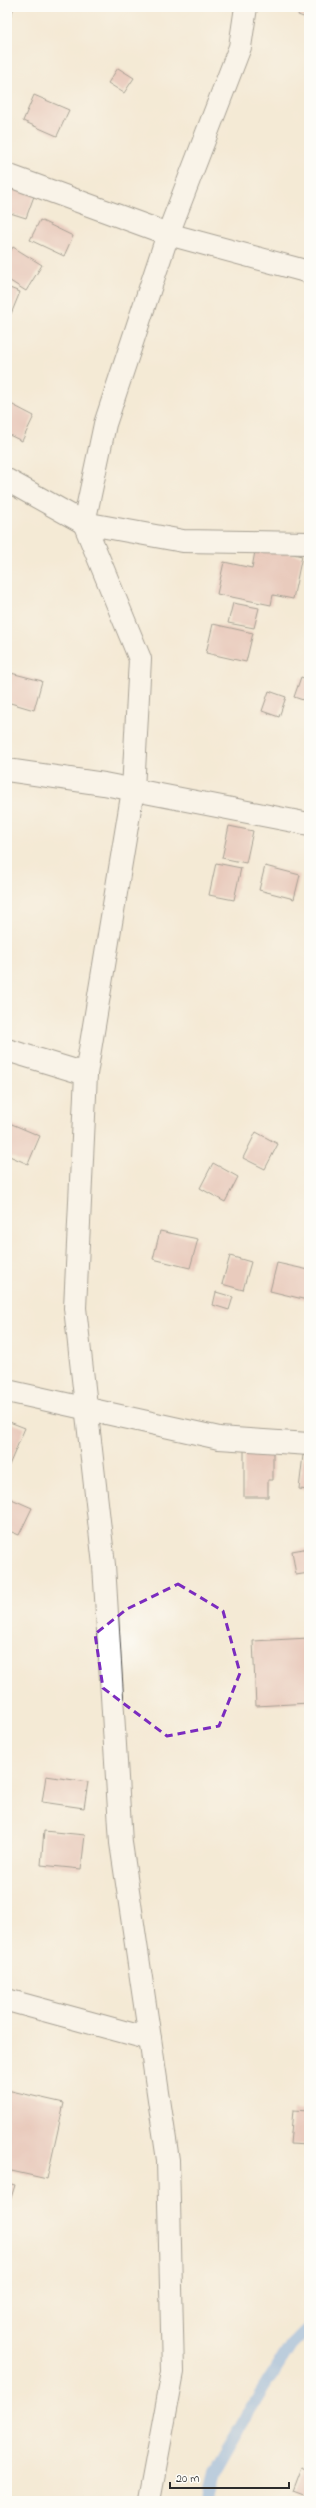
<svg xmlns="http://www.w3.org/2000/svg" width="316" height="2508" viewBox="0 0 316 2508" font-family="'Indie Flower',sans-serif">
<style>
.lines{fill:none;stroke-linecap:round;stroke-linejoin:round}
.stream{stroke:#78aae4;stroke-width:12}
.building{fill:#dca6a0}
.minor-casing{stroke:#494844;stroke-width:24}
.minor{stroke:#fff;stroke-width:22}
.marked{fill:none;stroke:#7b2cbf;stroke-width:3;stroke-dasharray:8 5;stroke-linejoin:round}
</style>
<rect width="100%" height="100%" fill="#fdfcf7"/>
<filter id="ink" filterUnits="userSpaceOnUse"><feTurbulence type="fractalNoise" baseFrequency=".025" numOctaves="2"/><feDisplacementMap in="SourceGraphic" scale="8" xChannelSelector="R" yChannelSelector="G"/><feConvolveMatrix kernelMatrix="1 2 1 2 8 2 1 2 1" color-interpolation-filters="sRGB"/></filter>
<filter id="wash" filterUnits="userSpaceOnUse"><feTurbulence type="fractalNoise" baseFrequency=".012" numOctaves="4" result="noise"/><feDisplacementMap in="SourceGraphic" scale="16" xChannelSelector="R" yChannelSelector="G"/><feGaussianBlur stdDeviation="0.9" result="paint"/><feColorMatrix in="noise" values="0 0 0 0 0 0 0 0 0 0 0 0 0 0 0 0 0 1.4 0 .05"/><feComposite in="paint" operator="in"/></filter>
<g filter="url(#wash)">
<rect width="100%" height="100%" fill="#f4ead5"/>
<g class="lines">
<!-- stream -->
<path class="stream" d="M 208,2501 L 214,2472 L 245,2418 L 291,2345 L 309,2327"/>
</g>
<g id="blocks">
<!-- building -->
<g class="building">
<path d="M 7,7 L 14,7 L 7,27 Z"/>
<path d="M 301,7 L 309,7 L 309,19 L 298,15 Z"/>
<path d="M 118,68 L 134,78 L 124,93 L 108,83 Z"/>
<path d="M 34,95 L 69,110 L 57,136 L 23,121 Z"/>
<path d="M 7,178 L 37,188 L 26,218 L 7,212 Z"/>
<path d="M 40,220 L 73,236 L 64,256 L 30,240 Z"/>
<path d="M 13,247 L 42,265 L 26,291 L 7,279 L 7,257 Z"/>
<path d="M 7,287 L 20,292 L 11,314 L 7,313 Z"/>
<path d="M 9,403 L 34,416 L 22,441 L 7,434 Z"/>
<path d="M 256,546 L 302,556 L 293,599 L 273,595 L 271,605 L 217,594 L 224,562 L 252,568 Z"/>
<path d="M 233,603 L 259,608 L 254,628 L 228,623 Z"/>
<path d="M 213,624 L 253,633 L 246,662 L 206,653 Z"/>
<path d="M 7,672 L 42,681 L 34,710 L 7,702 Z"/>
<path d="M 301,677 L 309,680 L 309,702 L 294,697 Z"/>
<path d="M 269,691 L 286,697 L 279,717 L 262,711 Z"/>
<path d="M 229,826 L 253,831 L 246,863 L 222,858 Z"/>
<path d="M 216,863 L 241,868 L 234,900 L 209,895 Z"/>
<path d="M 265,866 L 300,875 L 294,899 L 259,890 Z"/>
<path d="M 7,1122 L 40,1136 L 28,1164 L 7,1155 Z"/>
<path d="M 256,1132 L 278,1144 L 265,1169 L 243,1158 Z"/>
<path d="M 213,1163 L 238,1177 L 225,1202 L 200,1188 Z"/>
<path d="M 160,1231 L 198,1239 L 190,1268 L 153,1259 Z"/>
<path d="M 230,1256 L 251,1262 L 243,1290 L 222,1284 Z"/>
<path d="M 277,1263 L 309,1270 L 307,1300 L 270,1291 Z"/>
<path d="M 216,1292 L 233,1297 L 229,1310 L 213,1305 Z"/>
<path d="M 7,1421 L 25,1428 L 7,1470 Z"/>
<path d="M 244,1449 L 273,1449 L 273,1480 L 268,1480 L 268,1497 L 244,1497 Z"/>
<path d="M 303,1455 L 309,1456 L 309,1490 L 299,1489 Z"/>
<path d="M 7,1497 L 32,1508 L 19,1535 L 7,1530 Z"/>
<path d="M 309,1548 L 309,1573 L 296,1575 L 292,1551 Z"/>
<path d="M 309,1638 L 309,1703 L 256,1706 L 253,1641 Z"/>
<path d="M 46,1776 L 88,1782 L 84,1808 L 42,1802 Z"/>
<path d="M 44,1831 L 85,1835 L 81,1869 L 41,1865 Z"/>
<path d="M 7,2090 L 64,2103 L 47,2179 L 7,2170 Z"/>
<path d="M 293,2110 L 309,2111 L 309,2145 L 290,2144 Z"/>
<path d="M 7,2183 L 15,2185 L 7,2211 Z"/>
<path d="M 302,2467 L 309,2470 L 309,2497 L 293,2491 Z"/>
</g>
</g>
</g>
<g filter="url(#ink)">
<use href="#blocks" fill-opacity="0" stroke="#494844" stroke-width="1"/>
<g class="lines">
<!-- minor casing -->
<g class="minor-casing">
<g id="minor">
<path d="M 7,175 L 168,234 L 309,272"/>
<path d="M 7,480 L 84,523 L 183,541 L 309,543"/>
<path d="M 7,770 L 104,784 L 309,824"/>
<path d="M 7,1050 L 86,1074"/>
<path d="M 7,1391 L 219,1438 L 309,1444"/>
<path d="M 7,2000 L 150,2039"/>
<path d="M 149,2501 L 173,2372 L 168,2160 L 121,1843 L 104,1565 L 75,1308 L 86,1074 L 133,790 L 140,659 L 84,523 L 105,424 L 168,234 L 240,47 L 246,7"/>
</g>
</g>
<!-- minor -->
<use href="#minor" class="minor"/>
</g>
</g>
<!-- marked area -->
<path d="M0 0H316V2508H0ZM 178,1584 L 223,1611 L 240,1673 L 219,1726 L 167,1736 L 103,1688 L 95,1634 L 127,1609 Z" fill="#f4ead5" fill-opacity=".55" fill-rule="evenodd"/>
<path class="marked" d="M 178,1584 L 223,1611 L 240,1673 L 219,1726 L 167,1736 L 103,1688 L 95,1634 L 127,1609 Z"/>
<!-- margin -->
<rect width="316" height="2508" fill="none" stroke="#fdfcf7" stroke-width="24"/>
<!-- scale -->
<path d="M170 2482v6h119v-6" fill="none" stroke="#2b2b2b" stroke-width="2"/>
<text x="176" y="2482" font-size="12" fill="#2b2b2b" stroke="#fdfcf7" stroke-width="3" paint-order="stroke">20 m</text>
</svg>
